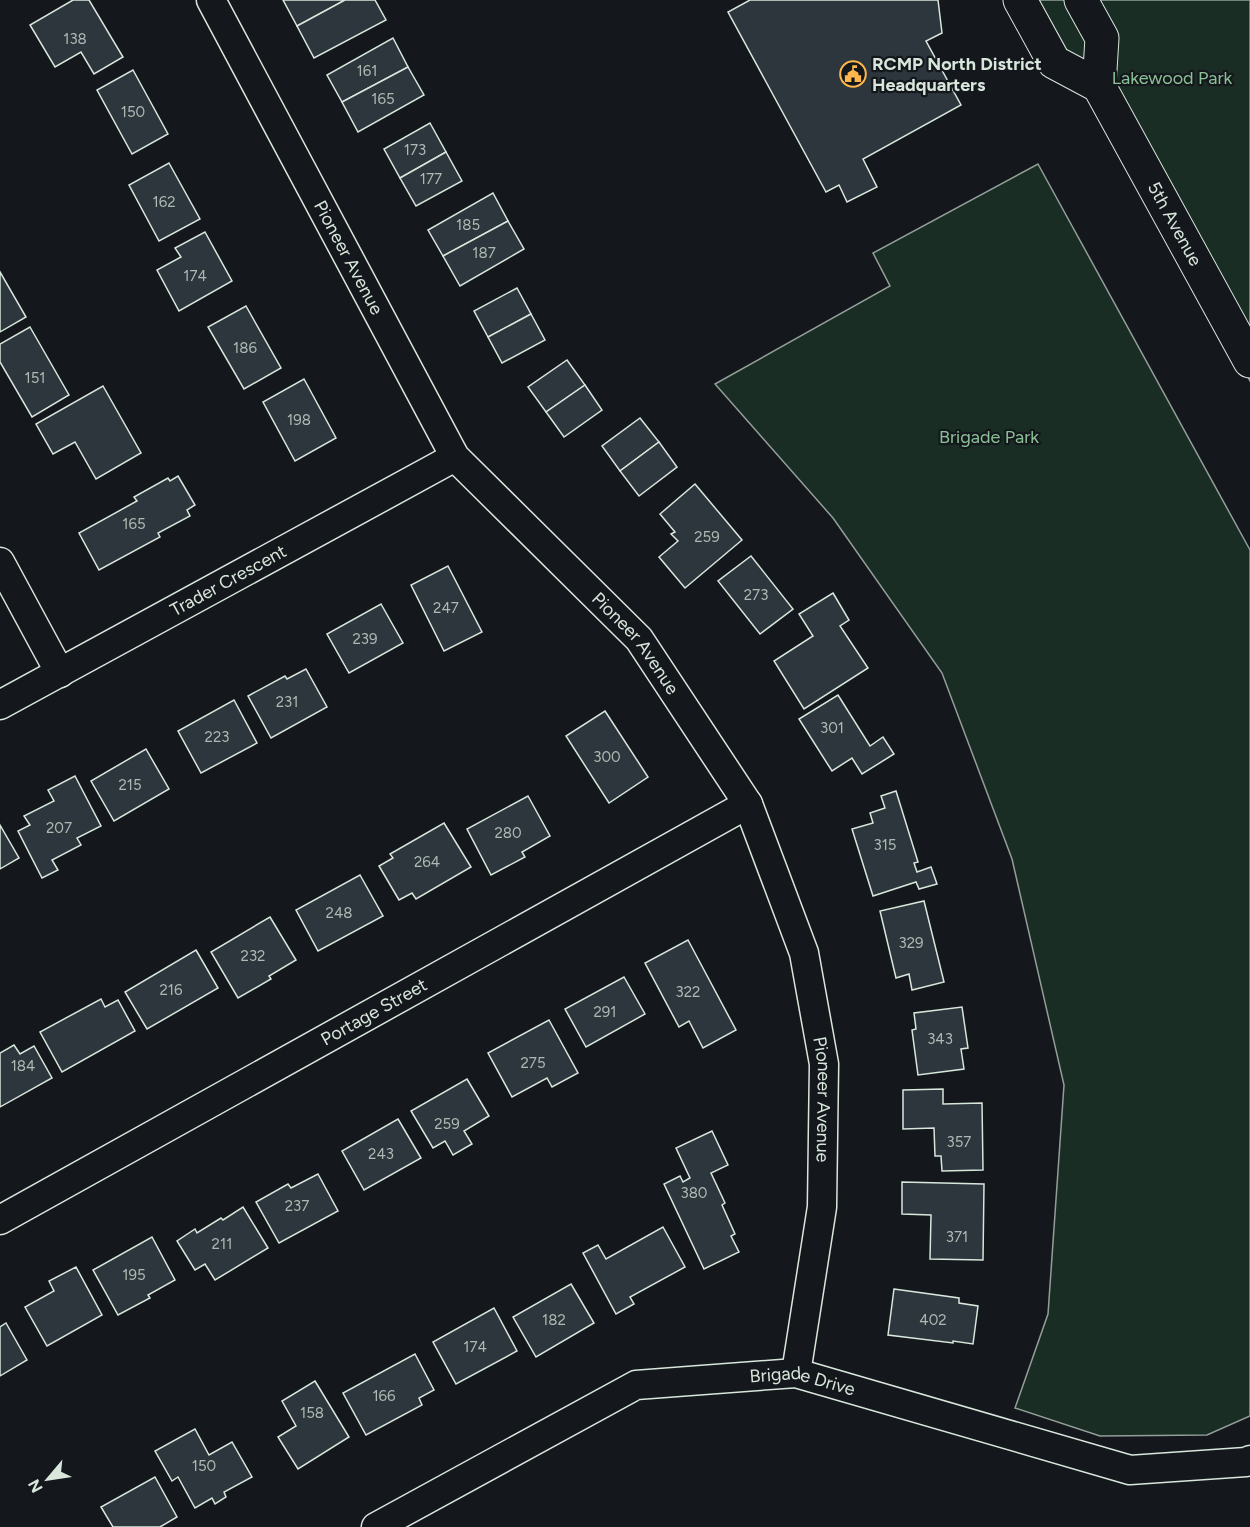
<svg xmlns="http://www.w3.org/2000/svg" width="1250" height="1527" viewBox="0 0 1250 1527" font-family="Figtree,sans-serif">
<style>
.green{fill:#1a2d24;stroke:#939e99;stroke-width:1.5}
.building{fill:#2c363c;stroke:#d8e6dc;stroke-width:1.5}
.lines{fill:none;stroke-linecap:round;stroke-linejoin:round}
.minor-casing{stroke:#d8e6dc;stroke-width:31}
.secondary-casing{stroke:#d8e6dc;stroke-width:35}
.minor{stroke:#14181c;stroke-width:28}
.secondary{stroke:#14181c;stroke-width:33}
.labels{text-anchor:middle;stroke-width:4.5;stroke-linejoin:round;paint-order:stroke}
.number-label{font-size:15px;fill:#adbab4}
.poi-label{font-size:18px;font-weight:bold;fill:#d8e6dc;stroke:#14181c;text-anchor:start}
.park-label{font-size:18px;fill:#8ac095;stroke:#14181c}
.street-label{font-size:18px;fill:#d8e6dc;stroke:#14181c}
</style>
<rect width="100%" height="100%" fill="#14181c"/>
<!-- green -->
<g class="green">
<path d="M 1039,0 L 1250,0 L 1250,381 Z"/>
<path d="M 1038,164 L 1250,550 L 1250,1416 L 1207,1435 L 1100,1436 L 1015,1408 L 1048,1314 L 1064,1085 L 1012,859 L 942,673 L 833,518 L 715,384 L 890,286 L 873,253 Z"/>
</g>
<!-- building -->
<g class="building">
<path d="M 73,0 L 89,0 L 123,57 L 94,74 L 81,52 L 55,67 L 30,25 Z"/>
<path d="M 283,0 L 345,0 L 297,26 Z"/>
<path d="M 345,0 L 375,0 L 386,20 L 314,58 L 297,26 Z"/>
<path d="M 750,0 L 938,0 L 942,33 L 926,41 L 961,105 L 863,159 L 877,187 L 847,202 L 839,185 L 826,192 L 728,12 Z"/>
<path d="M 393,38 L 408,67 L 342,102 L 327,75 Z"/>
<path d="M 408,67 L 424,95 L 358,132 L 342,102 Z"/>
<path d="M 133,70 L 168,134 L 132,154 L 97,90 Z"/>
<path d="M 430,123 L 446,152 L 400,178 L 384,149 Z"/>
<path d="M 446,152 L 462,181 L 416,206 L 400,178 Z"/>
<path d="M 169,163 L 200,219 L 159,241 L 129,185 Z"/>
<path d="M 493,193 L 508,221 L 443,256 L 428,230 Z"/>
<path d="M 508,221 L 524,249 L 460,286 L 443,256 Z"/>
<path d="M 205,232 L 232,281 L 179,311 L 157,270 L 181,257 L 175,248 Z"/>
<path d="M 0,272 L 26,317 L 0,332 Z"/>
<path d="M 517,288 L 531,314 L 488,337 L 474,311 Z"/>
<path d="M 246,306 L 281,368 L 244,389 L 208,327 Z"/>
<path d="M 531,314 L 545,340 L 502,363 L 488,337 Z"/>
<path d="M 30,327 L 69,395 L 32,417 L 0,362 L 0,344 Z"/>
<path d="M 567,360 L 585,385 L 546,412 L 528,387 Z"/>
<path d="M 304,379 L 336,438 L 295,461 L 263,402 Z"/>
<path d="M 585,385 L 602,410 L 564,437 L 546,412 Z"/>
<path d="M 103,386 L 141,453 L 96,479 L 75,442 L 53,454 L 36,424 Z"/>
<path d="M 640,418 L 659,442 L 620,471 L 602,446 Z"/>
<path d="M 659,442 L 677,467 L 639,496 L 620,471 Z"/>
<path d="M 178,476 L 195,505 L 187,510 L 190,516 L 158,533 L 160,537 L 99,570 L 79,533 L 137,501 L 134,497 L 168,478 L 170,481 Z"/>
<path d="M 695,484 L 742,540 L 685,588 L 659,557 L 678,541 L 671,534 L 675,532 L 660,514 Z"/>
<path d="M 751,556 L 793,609 L 760,634 L 718,581 Z"/>
<path d="M 448,566 L 482,632 L 444,651 L 411,585 Z"/>
<path d="M 833,593 L 849,620 L 840,626 L 868,668 L 804,709 L 774,661 L 813,636 L 799,614 Z"/>
<path d="M 381,604 L 403,643 L 349,673 L 327,634 Z"/>
<path d="M 306,669 L 327,707 L 271,738 L 248,696 L 285,676 L 287,679 Z"/>
<path d="M 838,695 L 870,746 L 883,737 L 894,754 L 862,774 L 852,758 L 832,771 L 799,719 Z"/>
<path d="M 234,700 L 257,743 L 201,773 L 178,731 Z"/>
<path d="M 605,711 L 648,777 L 609,803 L 566,736 Z"/>
<path d="M 146,749 L 169,789 L 114,821 L 91,781 Z"/>
<path d="M 75,776 L 101,826 L 77,838 L 81,845 L 52,860 L 58,870 L 42,878 L 18,831 L 30,825 L 24,816 L 54,801 L 48,790 Z"/>
<path d="M 896,791 L 918,862 L 914,863 L 917,872 L 931,867 L 937,884 L 919,889 L 916,882 L 873,896 L 852,829 L 873,823 L 870,813 L 885,808 L 881,796 Z"/>
<path d="M 528,796 L 550,836 L 522,852 L 525,857 L 491,875 L 467,829 Z"/>
<path d="M 444,823 L 471,867 L 416,899 L 412,893 L 399,900 L 379,866 L 393,858 L 390,854 Z"/>
<path d="M 0,825 L 19,858 L 0,869 Z"/>
<path d="M 360,875 L 383,916 L 318,951 L 296,910 Z"/>
<path d="M 924,901 L 944,982 L 912,990 L 909,974 L 896,978 L 880,911 Z"/>
<path d="M 270,917 L 296,960 L 269,976 L 271,979 L 238,998 L 211,952 Z"/>
<path d="M 688,940 L 736,1030 L 703,1048 L 689,1021 L 679,1027 L 645,963 Z"/>
<path d="M 196,950 L 218,988 L 147,1029 L 125,992 Z"/>
<path d="M 624,977 L 645,1014 L 586,1047 L 565,1009 Z"/>
<path d="M 101,999 L 105,1007 L 118,1000 L 135,1031 L 62,1072 L 40,1032 Z"/>
<path d="M 962,1007 L 968,1048 L 961,1049 L 964,1069 L 918,1075 L 912,1030 L 916,1029 L 914,1013 Z"/>
<path d="M 549,1020 L 578,1073 L 552,1087 L 547,1078 L 512,1097 L 488,1053 Z"/>
<path d="M 14,1045 L 20,1054 L 34,1046 L 52,1078 L 0,1107 L 0,1053 Z"/>
<path d="M 467,1079 L 489,1116 L 464,1131 L 472,1144 L 453,1155 L 445,1141 L 433,1148 L 411,1111 Z"/>
<path d="M 943,1089 L 943,1104 L 982,1103 L 983,1170 L 942,1171 L 941,1156 L 935,1156 L 934,1128 L 903,1129 L 903,1090 Z"/>
<path d="M 398,1119 L 421,1158 L 364,1190 L 342,1151 Z"/>
<path d="M 712,1131 L 728,1165 L 711,1173 L 725,1203 L 722,1205 L 735,1234 L 731,1236 L 739,1252 L 704,1269 L 664,1184 L 680,1176 L 683,1182 L 690,1178 L 676,1148 Z"/>
<path d="M 318,1174 L 338,1211 L 279,1243 L 256,1202 L 288,1184 L 291,1188 Z"/>
<path d="M 902,1182 L 984,1184 L 983,1260 L 930,1259 L 931,1215 L 902,1214 Z"/>
<path d="M 243,1207 L 268,1248 L 215,1280 L 205,1264 L 195,1270 L 177,1241 L 195,1229 L 197,1233 L 221,1218 L 223,1220 Z"/>
<path d="M 663,1227 L 685,1267 L 630,1297 L 634,1304 L 616,1314 L 583,1253 L 598,1245 L 606,1259 Z"/>
<path d="M 152,1237 L 175,1280 L 148,1295 L 150,1298 L 118,1315 L 93,1270 Z"/>
<path d="M 76,1267 L 102,1315 L 47,1346 L 25,1307 L 54,1291 L 49,1281 Z"/>
<path d="M 571,1284 L 594,1323 L 536,1357 L 513,1317 Z"/>
<path d="M 894,1289 L 959,1298 L 959,1303 L 978,1306 L 973,1344 L 953,1341 L 953,1343 L 888,1335 Z"/>
<path d="M 494,1308 L 517,1351 L 456,1384 L 433,1342 Z"/>
<path d="M 6,1323 L 27,1360 L 0,1376 L 0,1327 Z"/>
<path d="M 415,1354 L 434,1390 L 419,1398 L 422,1405 L 366,1435 L 343,1393 Z"/>
<path d="M 315,1381 L 349,1437 L 298,1469 L 278,1437 L 296,1426 L 282,1401 Z"/>
<path d="M 195,1429 L 209,1455 L 232,1442 L 252,1477 L 224,1492 L 226,1497 L 215,1504 L 212,1498 L 195,1508 L 178,1477 L 172,1481 L 155,1451 Z"/>
<path d="M 155,1477 L 177,1517 L 160,1527 L 113,1527 L 101,1507 Z"/>
</g>
<g class="lines">
<!-- minor casing -->
<g class="minor-casing">
<g id="minor">
<path id="s1" d="M 211,0 L 455,457 L 639,639 L 748,804 L 804,953 L 824,1064 L 822,1207 L 796,1373"/>
<path d="M 0,562 L 60,673"/>
<path id="s2" d="M 0,705 L 455,457"/>
<path id="s3" d="M 0,1220 L 748,804"/>
<path id="s4" d="M 376,1527 L 636,1385 L 796,1373 L 1130,1470 L 1246,1462 L 1250,1460"/>
</g>
</g>
<!-- secondary casing -->
<g class="secondary-casing">
<g id="secondary">
<path id="s5" d="M 1020,0 L 1054,62 L 1099,86 L 1250,361"/>
<path d="M 1081,0 L 1102,38 L 1099,86"/>
</g>
</g>
<!-- minor -->
<use href="#minor" class="minor"/>
<!-- secondary -->
<use href="#secondary" class="secondary"/>
</g>
<!-- icons -->
<defs>
<g id="civic-ring" transform="scale(1.35)"><circle r="9.5" fill="#14181c" stroke="#ffb74d" stroke-width="1.5"/><path d="M-.6-6.5H3V-4.5H.6V-3L4-1V1h2V6H-6V1h2V-1L-.6-3ZM-1.2 2.5V6h2.4V2.5Z" fill="#ffb74d"/></g>
</defs>
<g fill-rule="evenodd">
<use href="#civic-ring" x="853" y="74"/>
</g>
<g class="labels">
<!-- number labels -->
<g class="number-label">
<text x="75" y="44">138</text>
<text x="367" y="76">161</text>
<text x="383" y="104">165</text>
<text x="133" y="117">150</text>
<text x="415" y="155">173</text>
<text x="431" y="184">177</text>
<text x="164" y="207">162</text>
<text x="468" y="230">185</text>
<text x="484" y="258">187</text>
<text x="195" y="281">174</text>
<text x="245" y="353">186</text>
<text x="35" y="383">151</text>
<text x="299" y="425">198</text>
<text x="134" y="529">165</text>
<text x="707" y="542">259</text>
<text x="756" y="600">273</text>
<text x="446" y="613">247</text>
<text x="365" y="644">239</text>
<text x="287" y="707">231</text>
<text x="832" y="733">301</text>
<text x="217" y="742">223</text>
<text x="607" y="762">300</text>
<text x="130" y="790">215</text>
<text x="59" y="833">207</text>
<text x="508" y="838">280</text>
<text x="885" y="850">315</text>
<text x="427" y="867">264</text>
<text x="339" y="918">248</text>
<text x="911" y="948">329</text>
<text x="253" y="961">232</text>
<text x="171" y="995">216</text>
<text x="688" y="997">322</text>
<text x="605" y="1017">291</text>
<text x="940" y="1044">343</text>
<text x="533" y="1068">275</text>
<text x="23" y="1071">184</text>
<text x="447" y="1129">259</text>
<text x="959" y="1147">357</text>
<text x="381" y="1159">243</text>
<text x="694" y="1198">380</text>
<text x="297" y="1211">237</text>
<text x="957" y="1242">371</text>
<text x="222" y="1249">211</text>
<text x="134" y="1280">195</text>
<text x="554" y="1325">182</text>
<text x="933" y="1325">402</text>
<text x="475" y="1352">174</text>
<text x="384" y="1401">166</text>
<text x="312" y="1418">158</text>
<text x="204" y="1471">150</text>
</g>
<!-- poi labels -->
<g class="poi-label">
<text x="872" y="70">RCMP North District<tspan x="872" dy="21">Headquarters</tspan></text>
</g>
<!-- park labels -->
<g class="park-label">
<text x="1172" y="84">Lakewood Park</text>
<text x="989" y="443">Brigade Park</text>
</g>
<!-- street labels -->
<g class="street-label">
<text dy="6" stroke="none"><textPath href="#s5" startOffset="279">5th Avenue</textPath></text>
<text dy="6" stroke="none"><textPath href="#s1" startOffset="292">Pioneer Avenue</textPath></text>
<text dy="6" stroke="none"><textPath href="#s2" startOffset="260">Trader Crescent</textPath></text>
<text dy="6" stroke="none"><textPath href="#s1" startOffset="778">Pioneer Avenue</textPath></text>
<text dy="6" stroke="none"><textPath href="#s3" startOffset="428">Portage Street</textPath></text>
<text dy="6" stroke="none"><textPath href="#s1" startOffset="1282">Pioneer Avenue</textPath></text>
<text dy="6" stroke="none"><textPath href="#s4" startOffset="464">Brigade Drive</textPath></text>
</g>
</g>
<!-- north arrow -->
<g transform="translate(48 1479) rotate(241)" stroke="#14181c" stroke-width="4.5" paint-order="stroke">
<path d="M0-4.5L10 22L0 15L-10 22Z" fill="#d8e6dc"/>
<text y="-9" font-size="16" font-weight="bold" text-anchor="middle" fill="#d8e6dc">N</text>
</g>
</svg>
